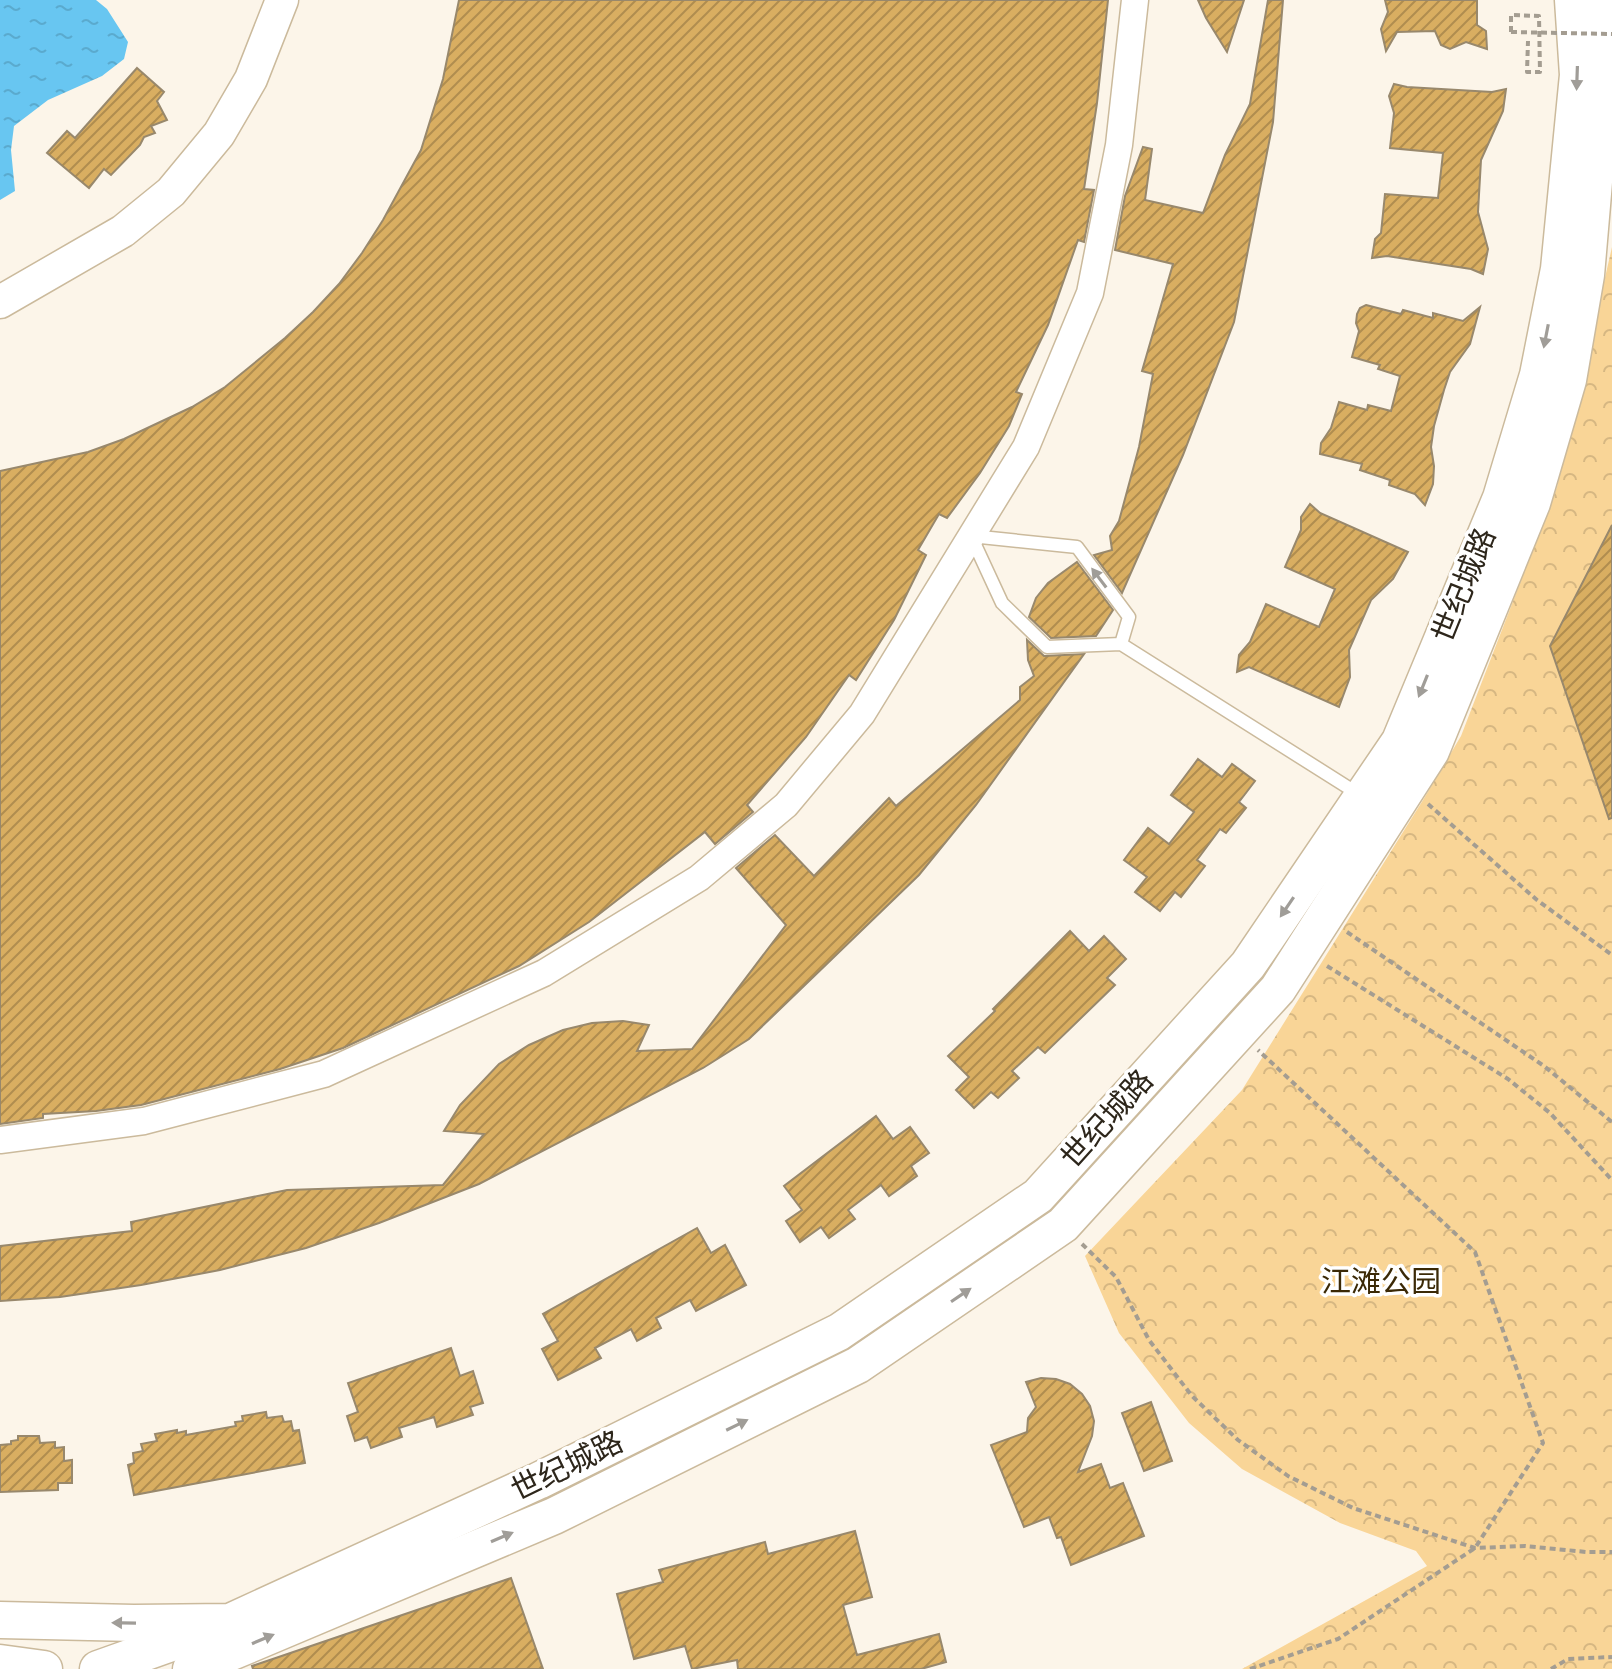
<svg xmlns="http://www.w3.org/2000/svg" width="1612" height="1669" viewBox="0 0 1612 1669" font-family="'Titillium Web','Noto Sans SC',sans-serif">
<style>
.park{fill:url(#park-crowns)}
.water{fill:url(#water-ripples)}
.building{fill:url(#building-hatch);stroke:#98886c;stroke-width:2}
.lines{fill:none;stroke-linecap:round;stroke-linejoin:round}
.service-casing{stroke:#cbba9c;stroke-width:15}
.minor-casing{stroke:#cbba9c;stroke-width:29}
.tertiary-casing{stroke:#cbba9c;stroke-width:35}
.secondary-casing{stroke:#cbba9c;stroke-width:39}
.path{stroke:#a49d91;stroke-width:4;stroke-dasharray:6 4;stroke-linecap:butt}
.service{stroke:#fff;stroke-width:12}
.minor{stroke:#fff;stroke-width:26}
.tertiary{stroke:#fff;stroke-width:32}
.secondary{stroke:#fff;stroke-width:36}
.path-bridge{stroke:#a49d91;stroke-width:4;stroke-dasharray:6 4;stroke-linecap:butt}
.oneway{fill:#a09d98}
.labels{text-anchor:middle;stroke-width:7;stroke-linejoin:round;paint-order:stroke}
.street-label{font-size:30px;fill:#2d261b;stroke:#fff}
.park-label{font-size:30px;fill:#3b2906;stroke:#fff}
</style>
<defs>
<pattern id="park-crowns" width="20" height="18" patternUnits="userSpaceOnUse" patternTransform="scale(2)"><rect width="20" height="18" fill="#f9d597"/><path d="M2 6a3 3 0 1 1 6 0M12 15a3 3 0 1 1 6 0" fill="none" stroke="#d6b782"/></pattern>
<pattern id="water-ripples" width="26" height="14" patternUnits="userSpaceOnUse" patternTransform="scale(2)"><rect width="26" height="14" fill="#68c6f1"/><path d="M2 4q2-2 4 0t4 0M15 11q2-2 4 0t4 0" fill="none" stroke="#5aaace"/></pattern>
<pattern id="building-hatch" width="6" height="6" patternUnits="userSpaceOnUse" patternTransform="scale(2)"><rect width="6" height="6" fill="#d9ae61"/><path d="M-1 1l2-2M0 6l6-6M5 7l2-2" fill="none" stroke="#b08d4f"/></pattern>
</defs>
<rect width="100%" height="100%" fill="#fcf5e9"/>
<!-- park -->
<path class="park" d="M 1612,247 L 1612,1669 L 1242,1669 L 1427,1566 L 1416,1551 L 1340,1523 L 1242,1469 L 1189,1423 L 1119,1333 L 1085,1256 L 1242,1090 L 1423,800 L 1461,736 L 1557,487 Z"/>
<!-- water -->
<path class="water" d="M 0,0 L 96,0 L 107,9 L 128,42 L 124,59 L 102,76 L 48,100 L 14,126 L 11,150 L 15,191 L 0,200 Z"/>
<!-- building -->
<g class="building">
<path d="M 459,0 L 1108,0 L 1097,103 L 1084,189 L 1094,190 L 1084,242 L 1078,240 L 1048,325 L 1016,392 L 1022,394 L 1009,426 L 980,473 L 947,518 L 939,514 L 918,550 L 926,555 L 894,620 L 856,680 L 849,675 L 806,737 L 747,805 L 753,812 L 715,844 L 705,832 L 589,922 L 519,966 L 343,1048 L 280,1069 L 141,1105 L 96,1111 L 43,1114 L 43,1118 L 0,1124 L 0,471 L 88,452 L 124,439 L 192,407 L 225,387 L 285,338 L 313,312 L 339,284 L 362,253 L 383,220 L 421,150 L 443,79 Z"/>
<path d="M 1198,0 L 1244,0 L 1227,52 L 1206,18 Z"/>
<path d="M 1268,0 L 1283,0 L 1273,122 L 1234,322 L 1183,455 L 1122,593 L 1094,555 L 1112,550 L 1110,536 L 1119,521 L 1139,447 L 1153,374 L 1142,371 L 1173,264 L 1115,250 L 1125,196 L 1143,147 L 1152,149 L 1145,200 L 1203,213 L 1225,155 L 1250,104 Z"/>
<path d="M 1385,0 L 1477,0 L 1477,25 L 1486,31 L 1487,49 L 1466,42 L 1450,49 L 1441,45 L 1435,31 L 1397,32 L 1386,51 L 1381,29 L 1388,12 Z"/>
<path d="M 137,68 L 164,92 L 157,101 L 167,120 L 151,126 L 155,133 L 144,137 L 140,145 L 111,175 L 104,169 L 89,188 L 47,153 L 67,131 L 75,138 Z"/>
<path d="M 1394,84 L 1407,87 L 1492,92 L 1506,89 L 1503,111 L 1481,160 L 1478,212 L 1488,249 L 1483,274 L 1471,269 L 1387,256 L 1372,258 L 1375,239 L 1381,233 L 1385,194 L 1438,198 L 1443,153 L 1390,148 L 1394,113 L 1389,96 Z"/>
<path d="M 1366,305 L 1401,314 L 1403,310 L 1433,318 L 1433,313 L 1463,321 L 1480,307 L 1470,344 L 1450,372 L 1444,390 L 1434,426 L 1431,447 L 1434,466 L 1433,484 L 1425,505 L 1415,494 L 1389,485 L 1390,480 L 1360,470 L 1362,464 L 1320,454 L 1321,443 L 1331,428 L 1339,402 L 1367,410 L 1368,405 L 1391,411 L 1400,376 L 1378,369 L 1380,365 L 1352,357 L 1359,331 L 1356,323 L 1357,314 L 1360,308 Z"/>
<path d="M 1310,504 L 1320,513 L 1408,552 L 1393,579 L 1371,600 L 1349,650 L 1350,677 L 1339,707 L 1249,667 L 1237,672 L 1239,655 L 1250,642 L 1266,604 L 1319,627 L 1335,589 L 1285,567 L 1301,530 L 1301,517 Z"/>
<path d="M 1612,525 L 1612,818 L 1609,819 L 1550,646 Z"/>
<path d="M 1077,562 L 1113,610 L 1096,636 L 1051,638 L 1029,617 L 1036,598 L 1048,583 Z"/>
<path d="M 1027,640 L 1044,656 L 1084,654 L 976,805 L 919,875 L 749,1039 L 703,1068 L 479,1184 L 379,1223 L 306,1248 L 220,1270 L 141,1285 L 60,1297 L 0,1301 L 0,1246 L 132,1231 L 131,1222 L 287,1190 L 443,1185 L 484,1134 L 444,1131 L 460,1105 L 499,1064 L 529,1045 L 563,1030 L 592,1023 L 623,1021 L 649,1025 L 637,1051 L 692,1049 L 786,925 L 736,868 L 775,835 L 814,876 L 889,798 L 896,806 L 1020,700 L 1020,687 L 1034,676 L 1028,660 Z"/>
<path d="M 1198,759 L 1222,777 L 1232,764 L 1255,781 L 1239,802 L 1246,808 L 1226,833 L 1220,829 L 1197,860 L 1205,866 L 1181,897 L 1175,892 L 1160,911 L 1135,892 L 1147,877 L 1124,860 L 1148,828 L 1169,844 L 1194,812 L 1171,795 Z"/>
<path d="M 1070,931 L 1089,951 L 1104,936 L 1126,959 L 1107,978 L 1115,985 L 1045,1053 L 1038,1047 L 1012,1071 L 1019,1078 L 998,1098 L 991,1092 L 974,1108 L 956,1090 L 969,1077 L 948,1056 L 995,1011 L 993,1009 Z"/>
<path d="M 876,1116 L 893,1139 L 910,1127 L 929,1153 L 911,1166 L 917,1176 L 889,1196 L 881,1185 L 848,1210 L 855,1219 L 829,1238 L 821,1227 L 800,1242 L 786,1221 L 802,1210 L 784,1186 Z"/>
<path d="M 697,1228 L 711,1253 L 725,1245 L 746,1285 L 696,1311 L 690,1300 L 656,1318 L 661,1328 L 637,1341 L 631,1329 L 595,1348 L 601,1358 L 558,1380 L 542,1349 L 558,1341 L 543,1314 Z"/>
<path d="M 451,1348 L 460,1376 L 473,1371 L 483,1403 L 470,1407 L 473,1415 L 437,1427 L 434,1417 L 399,1428 L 402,1437 L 371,1448 L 367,1437 L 355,1441 L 347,1416 L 358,1412 L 348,1383 Z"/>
<path d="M 1041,1378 L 1056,1379 L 1070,1384 L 1082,1394 L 1090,1406 L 1094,1421 L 1092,1436 L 1078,1472 L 1101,1464 L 1110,1488 L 1123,1483 L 1144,1536 L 1071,1565 L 1061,1537 L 1057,1538 L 1049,1517 L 1024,1527 L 991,1445 L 1027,1432 L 1028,1418 L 1036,1407 L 1026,1382 Z"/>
<path d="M 1151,1402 L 1172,1461 L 1144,1471 L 1122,1413 Z"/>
<path d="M 266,1412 L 267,1418 L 282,1416 L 284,1422 L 291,1421 L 293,1431 L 299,1430 L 305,1463 L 134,1495 L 128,1465 L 134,1463 L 133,1453 L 143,1451 L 141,1444 L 157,1441 L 155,1434 L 177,1430 L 177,1433 L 186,1431 L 186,1435 L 236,1426 L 235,1422 L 243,1421 L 242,1416 Z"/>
<path d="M 18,1436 L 39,1436 L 40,1443 L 55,1442 L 55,1448 L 64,1447 L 64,1461 L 72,1460 L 72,1483 L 58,1483 L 58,1490 L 0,1492 L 0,1445 L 11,1444 L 11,1441 L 18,1440 Z"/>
<path d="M 855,1531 L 872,1597 L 843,1605 L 857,1655 L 939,1634 L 946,1662 L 921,1669 L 738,1669 L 737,1660 L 692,1669 L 685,1646 L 634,1659 L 617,1594 L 663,1582 L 659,1570 L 765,1542 L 768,1554 Z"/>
<path d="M 511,1578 L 543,1669 L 253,1669 L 252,1666 Z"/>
</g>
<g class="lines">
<!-- service casing -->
<g class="service-casing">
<path id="service" d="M 1121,644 L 1129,617 L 1077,547 L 971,536 L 1002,603 L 1047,647 L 1121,644 L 1360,795"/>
</g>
<!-- minor casing -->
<g class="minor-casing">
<path id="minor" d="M 0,1140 L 144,1121 L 324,1074 L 544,973 L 699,878 L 786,805 L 862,714 L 1026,447 L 1090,293 L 1119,145 L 1135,0"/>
</g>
<!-- tertiary casing -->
<g class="tertiary-casing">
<path id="tertiary" d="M 0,302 L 123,231 L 171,192 L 219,134 L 251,79 L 282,0"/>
</g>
<!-- secondary casing -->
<g class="secondary-casing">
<g id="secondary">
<path d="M 0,1620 L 134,1623 L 230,1622 L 538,1481 L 839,1332 L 1038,1196 L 1248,965 L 1400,741 L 1501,498 L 1538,375 L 1559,269 L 1578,75 L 1573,0"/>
<path d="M 0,1663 L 44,1669"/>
<path d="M 98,1669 L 202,1632"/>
<path d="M 191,1669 L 554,1516 L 858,1365 L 1063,1225 L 1278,989 L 1431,751 L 1532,503 L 1568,380 L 1586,275 L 1603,77 L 1600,0"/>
</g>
</g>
<!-- path -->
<g class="path">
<path d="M 1511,32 L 1511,15 L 1539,16 L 1540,72 L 1527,72 L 1528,41"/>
<path d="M 1428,804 L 1537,900 L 1612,955"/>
<path d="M 1347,932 L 1544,1066 L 1612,1122"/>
<path d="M 1327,966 L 1508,1079 L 1550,1113 L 1612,1180"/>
<path d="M 1082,1244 L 1116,1277 L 1149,1340 L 1192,1396 L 1238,1440 L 1288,1476 L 1353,1508 L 1475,1548 L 1525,1546 L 1586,1552 L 1612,1552"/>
<path d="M 1250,1669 L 1338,1639 L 1475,1548 L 1543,1443 L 1475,1252 L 1258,1050"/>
<path d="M 1551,1669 L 1568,1659 L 1612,1657"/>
</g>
<!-- service -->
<use href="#service" class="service"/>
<!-- minor -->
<use href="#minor" class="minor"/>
<!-- tertiary -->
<use href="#tertiary" class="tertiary"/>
<!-- secondary -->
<use href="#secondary" class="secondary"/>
<!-- path-bridge -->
<path class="path-bridge" d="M 1511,32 L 1612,34"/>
</g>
<!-- one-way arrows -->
<defs><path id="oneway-solid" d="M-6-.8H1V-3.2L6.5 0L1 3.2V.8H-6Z" transform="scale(2)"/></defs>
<g class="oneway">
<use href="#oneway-solid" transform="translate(1577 78) rotate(92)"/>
<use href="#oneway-solid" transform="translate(1546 336) rotate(101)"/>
<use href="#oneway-solid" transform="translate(1099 578) rotate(-127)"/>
<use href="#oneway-solid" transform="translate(1423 686) rotate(112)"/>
<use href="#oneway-solid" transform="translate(1287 907) rotate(124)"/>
<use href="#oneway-solid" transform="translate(961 1295) rotate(-34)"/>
<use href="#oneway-solid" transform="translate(737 1425) rotate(-26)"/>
<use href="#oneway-solid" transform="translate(502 1537) rotate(-23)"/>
<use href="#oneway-solid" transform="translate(124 1623) rotate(-179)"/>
<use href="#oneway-solid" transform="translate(263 1639) rotate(-23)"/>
</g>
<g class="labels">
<!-- street labels -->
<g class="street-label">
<text transform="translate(1464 585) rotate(-68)" y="10">世纪城路</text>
<text transform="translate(1107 1119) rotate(-48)" y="10">世纪城路</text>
<text transform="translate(567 1466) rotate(-26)" y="10">世纪城路</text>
</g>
<!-- park labels -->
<g class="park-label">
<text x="1381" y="1292">江滩公园</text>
</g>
</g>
</svg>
